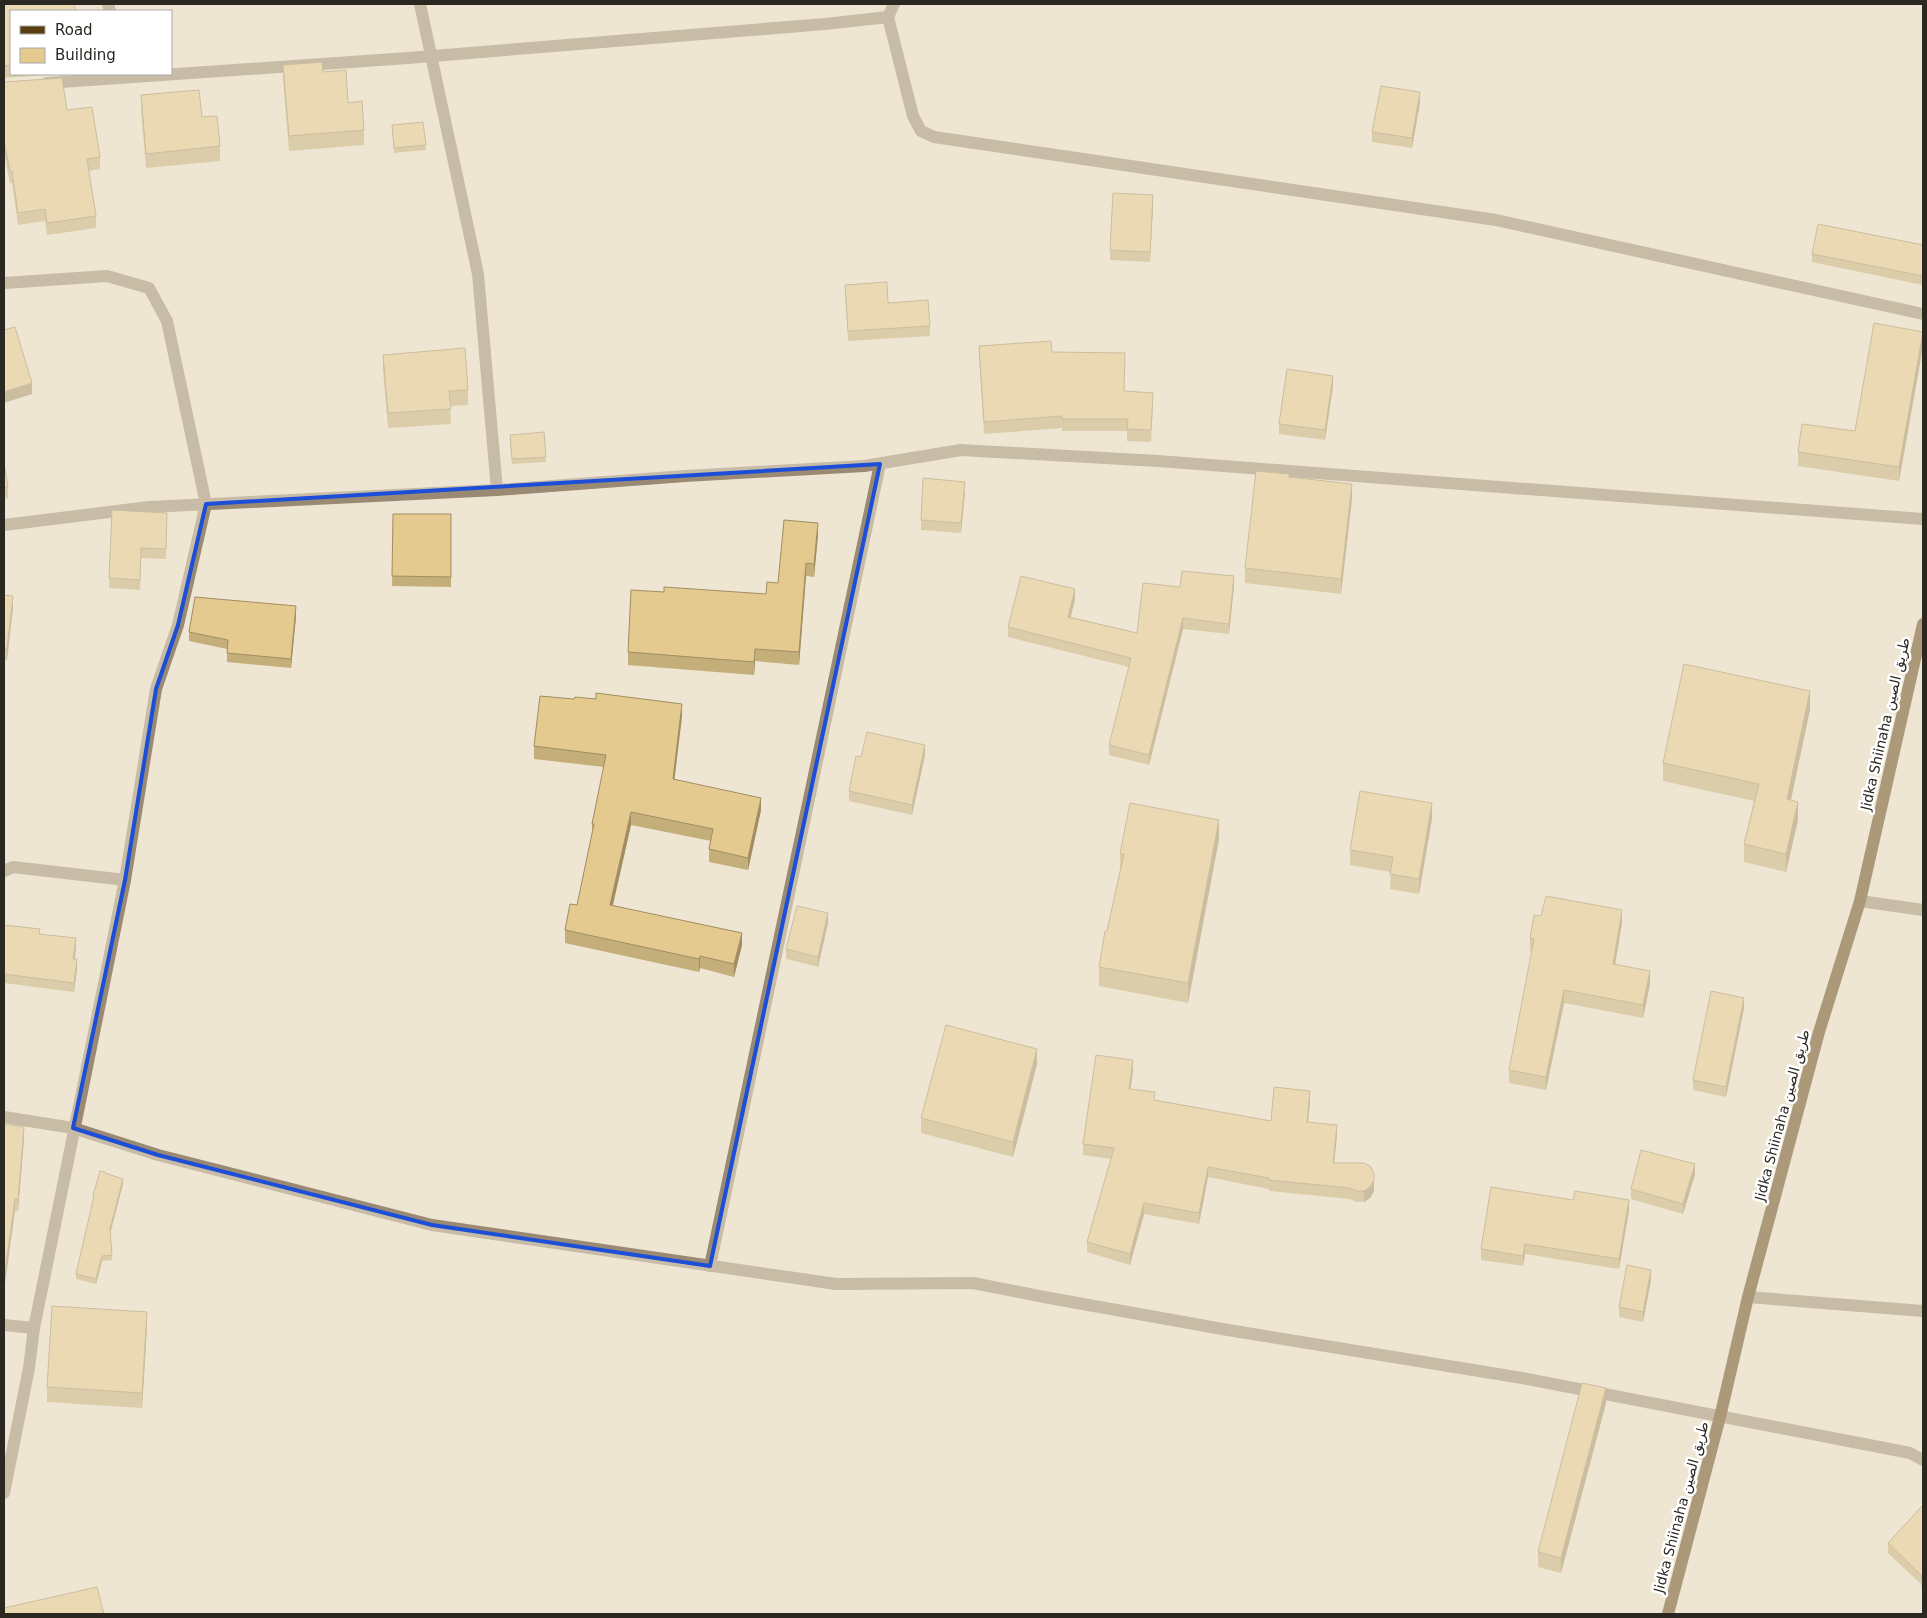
<svg xmlns="http://www.w3.org/2000/svg" width="1927" height="1618" viewBox="0 0 1927 1618" font-family="'DejaVu Sans',Cairo,sans-serif">
<style>
.lines{fill:none;stroke-linecap:round;stroke-linejoin:round}
.minor{stroke:#9a8973;stroke-width:12}
.major{stroke:#5a3d11;stroke-width:12}
.wall{fill:#c4ae7a}
.shaded-wall{fill:#a08d63}
.building{fill:#e4ca8e;stroke:#a08d63}
.marked{fill:none;stroke:#1d4ed8;stroke-width:4;stroke-linejoin:round}
.labels{text-anchor:middle;stroke-width:5;stroke-linejoin:round;paint-order:stroke}
.street-label{font-size:14px;fill:#2b2821;stroke:#fff}
</style>
<rect width="100%" height="100%" fill="#eee6d2"/>
<g class="lines">
<!-- minor -->
<g class="minor">
<path d="M 108,4 L 110,11"/>
<path d="M 420,4 L 478,274 L 497,490"/>
<path d="M 888,17 L 913,116 L 921,131 L 934,137 L 1496,220 L 1923,314"/>
<path d="M 47,83 L 408,58 L 825,24 L 888,17 L 894,4"/>
<path d="M 4,283 L 107,276 L 149,288 L 167,321 L 206,504 L 178,625 L 156,689 L 125,880 L 34,1328"/>
<path d="M 4,525 L 149,507 L 497,490 L 685,476 L 864,466 L 961,450 L 1158,461 L 1923,519"/>
<path d="M 4,871 L 13,867 L 125,880"/>
<path d="M 1860,901 L 1923,910"/>
<path d="M 4,1117 L 73,1128 L 158,1155 L 432,1225 L 836,1284 L 973,1283 L 1044,1297 L 1228,1330 L 1522,1378 L 1910,1453 L 1923,1460"/>
<path d="M 710,1266 L 880,464"/>
<path d="M 1748,1297 L 1923,1311"/>
<path d="M 4,1325 L 34,1328 L 29,1368 L 4,1493"/>
</g>
<!-- major -->
<path class="major" d="M 1668,1614 L 1720,1417 L 1748,1297 L 1819,1032 L 1860,901 L 1923,624"/>
</g>
<!-- wall -->
<g class="wall">
<path d="M 4,4 L 11,11 L 11,74 L 60,74 L 4,78 Z"/>
<path d="M 283,65 L 323,72 L 348,103 L 364,130 L 364,145 L 289,151 L 283,80 Z"/>
<path d="M 4,82 L 67,110 L 100,157 L 100,169 L 89,171 L 96,216 L 96,228 L 47,235 L 45,221 L 18,225 L 12,183 L 10,183 L 4,153 Z"/>
<path d="M 141,95 L 202,117 L 220,146 L 220,161 L 146,168 L 141,110 Z"/>
<path d="M 1420,102 L 1412,148 L 1372,142 L 1372,132 Z"/>
<path d="M 392,125 L 426,145 L 426,150 L 394,153 Z"/>
<path d="M 1153,205 L 1150,262 L 1110,260 L 1110,250 Z"/>
<path d="M 1923,245 L 1923,285 L 1812,262 L 1812,254 Z"/>
<path d="M 845,285 L 888,303 L 930,326 L 930,336 L 848,341 Z"/>
<path d="M 979,346 L 1052,352 L 1125,391 L 1153,405 L 1151,442 L 1127,441 L 1127,431 L 1062,431 L 1062,428 L 984,434 L 979,357 Z"/>
<path d="M 1923,346 L 1899,481 L 1798,466 L 1798,452 L 1855,431 Z"/>
<path d="M 383,355 L 468,390 L 468,405 L 450,406 L 451,424 L 388,428 L 383,370 Z"/>
<path d="M 1333,386 L 1325,440 L 1279,434 L 1279,424 Z"/>
<path d="M 510,440 L 546,457 L 546,462 L 512,464 Z"/>
<path d="M 4,463 L 8,487 L 8,498 L 4,499 Z"/>
<path d="M 1289,477 L 1352,499 L 1341,594 L 1245,583 L 1245,568 Z"/>
<path d="M 965,492 L 961,533 L 921,530 L 921,520 Z"/>
<path d="M 112,510 L 167,523 L 166,559 L 141,558 L 140,590 L 109,588 Z"/>
<path d="M 393,514 L 451,514 L 451,587 L 392,586 Z"/>
<path d="M 818,535 L 814,577 L 806,576 L 799,665 L 755,661 L 754,675 L 628,665 L 628,652 L 664,592 L 766,594 L 778,583 Z"/>
<path d="M 1234,586 L 1229,634 L 1183,629 L 1149,765 L 1109,755 L 1109,745 L 1129,667 L 1008,637 L 1008,627 L 1075,599 L 1071,617 L 1137,633 L 1180,587 Z"/>
<path d="M 4,595 L 13,607 L 7,660 L 4,660 Z"/>
<path d="M 296,616 L 291,668 L 227,662 L 227,649 L 189,641 L 189,632 Z"/>
<path d="M 1810,709 L 1791,800 L 1798,820 L 1786,872 L 1744,862 L 1744,844 L 1754,801 L 1663,781 L 1663,763 Z"/>
<path d="M 682,716 L 674,779 L 761,810 L 748,870 L 709,862 L 709,849 L 711,841 L 631,825 L 613,905 L 742,945 L 734,977 L 700,968 L 699,972 L 565,943 L 565,930 L 577,905 L 592,836 L 592,824 L 604,767 L 534,759 L 534,746 Z"/>
<path d="M 925,755 L 912,815 L 849,801 L 849,791 L 861,757 Z"/>
<path d="M 1432,818 L 1419,894 L 1390,889 L 1391,872 L 1350,865 L 1350,850 Z"/>
<path d="M 1219,839 L 1188,1003 L 1099,986 L 1099,967 L 1107,931 L 1120,870 L 1120,854 Z"/>
<path d="M 1541,916 L 1622,923 L 1615,964 L 1650,984 L 1643,1018 L 1564,1003 L 1546,1090 L 1509,1083 L 1509,1070 L 1532,952 L 1530,951 L 1530,938 Z"/>
<path d="M 828,923 L 818,967 L 786,959 L 786,949 Z"/>
<path d="M 4,925 L 40,934 L 76,948 L 75,959 L 77,969 L 74,992 L 4,983 Z"/>
<path d="M 1744,1008 L 1726,1097 L 1693,1090 L 1693,1080 Z"/>
<path d="M 1037,1064 L 1013,1157 L 921,1133 L 921,1118 Z"/>
<path d="M 1133,1071 L 1130,1089 L 1155,1100 L 1271,1121 L 1310,1102 L 1308,1122 L 1337,1135 L 1334,1163 L 1374,1191 L 1370,1198 L 1364,1202 L 1356,1202 L 1350,1199 L 1269,1191 L 1269,1189 L 1208,1177 L 1199,1224 L 1144,1214 L 1130,1265 L 1087,1252 L 1087,1242 L 1111,1159 L 1083,1155 L 1083,1144 Z"/>
<path d="M 4,1124 L 24,1139 L 18,1211 L 15,1211 Z"/>
<path d="M 105,1173 L 123,1184 L 110,1233 L 112,1260 L 102,1261 L 96,1284 L 76,1279 L 76,1274 L 93,1201 L 93,1196 Z"/>
<path d="M 1695,1174 L 1683,1214 L 1631,1199 L 1631,1189 Z"/>
<path d="M 1629,1210 L 1619,1269 L 1525,1254 L 1523,1266 L 1481,1260 L 1481,1249 Z"/>
<path d="M 1651,1280 L 1643,1322 L 1619,1317 L 1619,1307 Z"/>
<path d="M 147,1327 L 142,1408 L 47,1402 L 47,1387 Z"/>
<path d="M 1606,1403 L 1561,1573 L 1538,1567 L 1538,1552 Z"/>
<path d="M 1923,1505 L 1923,1590 L 1921,1587 L 1921,1584 L 1888,1553 L 1888,1543 Z"/>
</g>
<!-- shaded-wall -->
<g class="shaded-wall">
<path d="M 1420,92 L 1420,102 L 1412,148 L 1412,138 Z"/>
<path d="M 1153,195 L 1153,205 L 1150,262 L 1150,252 Z"/>
<path d="M 1923,332 L 1923,346 L 1899,481 L 1899,467 Z"/>
<path d="M 1333,376 L 1333,386 L 1325,440 L 1325,430 Z"/>
<path d="M 32,383 L 32,394 L 4,403 L 4,392 Z"/>
<path d="M 965,482 L 965,492 L 961,533 L 961,523 Z"/>
<path d="M 1352,484 L 1352,499 L 1341,594 L 1341,579 Z"/>
<path d="M 818,523 L 818,535 L 814,577 L 814,564 Z"/>
<path d="M 806,563 L 806,576 L 799,665 L 799,652 Z"/>
<path d="M 1234,576 L 1234,586 L 1229,634 L 1229,624 Z"/>
<path d="M 1075,589 L 1075,599 L 1068,627 L 1068,617 Z"/>
<path d="M 13,596 L 13,607 L 7,660 L 7,649 Z"/>
<path d="M 296,606 L 296,616 L 291,668 L 291,659 Z"/>
<path d="M 1183,618 L 1183,629 L 1149,765 L 1149,755 Z"/>
<path d="M 755,649 L 755,661 L 754,675 L 754,662 Z"/>
<path d="M 1810,691 L 1810,709 L 1787,818 L 1787,799 Z"/>
<path d="M 682,704 L 682,716 L 673,792 L 673,779 Z"/>
<path d="M 925,745 L 925,755 L 912,815 L 912,805 Z"/>
<path d="M 761,798 L 761,810 L 748,870 L 748,858 Z"/>
<path d="M 1798,802 L 1798,820 L 1786,872 L 1786,854 Z"/>
<path d="M 1432,803 L 1432,818 L 1419,894 L 1419,879 Z"/>
<path d="M 631,812 L 631,825 L 610,917 L 610,905 Z"/>
<path d="M 1219,820 L 1219,839 L 1188,1003 L 1188,983 Z"/>
<path d="M 1622,910 L 1622,923 L 1613,977 L 1613,964 Z"/>
<path d="M 828,913 L 828,923 L 818,967 L 818,957 Z"/>
<path d="M 742,933 L 742,945 L 734,977 L 734,964 Z"/>
<path d="M 76,938 L 76,948 L 73,968 L 73,959 Z"/>
<path d="M 700,956 L 700,968 L 699,972 L 699,959 Z"/>
<path d="M 77,959 L 77,969 L 74,992 L 74,983 Z"/>
<path d="M 1650,971 L 1650,984 L 1643,1018 L 1643,1005 Z"/>
<path d="M 1564,990 L 1564,1003 L 1546,1090 L 1546,1077 Z"/>
<path d="M 1744,998 L 1744,1008 L 1726,1097 L 1726,1087 Z"/>
<path d="M 1037,1049 L 1037,1064 L 1013,1157 L 1013,1142 Z"/>
<path d="M 1133,1060 L 1133,1071 L 1129,1100 L 1129,1089 Z"/>
<path d="M 1310,1091 L 1310,1102 L 1307,1132 L 1307,1122 Z"/>
<path d="M 1337,1125 L 1337,1135 L 1333,1174 L 1333,1163 Z"/>
<path d="M 24,1127 L 24,1139 L 18,1211 L 18,1200 Z"/>
<path d="M 1695,1164 L 1695,1174 L 1683,1214 L 1683,1204 Z"/>
<path d="M 1208,1167 L 1208,1177 L 1199,1224 L 1199,1213 Z"/>
<path d="M 123,1179 L 123,1184 L 110,1234 L 110,1229 Z"/>
<path d="M 1374,1180 L 1374,1191 L 1370,1198 L 1364,1202 L 1364,1191 Z"/>
<path d="M 15,1199 L 15,1211 L 4,1291 L 4,1279 Z"/>
<path d="M 1629,1200 L 1629,1210 L 1619,1269 L 1619,1259 Z"/>
<path d="M 1144,1203 L 1144,1214 L 1130,1265 L 1130,1254 Z"/>
<path d="M 1525,1244 L 1525,1254 L 1523,1266 L 1523,1256 Z"/>
<path d="M 102,1256 L 102,1261 L 96,1284 L 96,1279 Z"/>
<path d="M 1651,1270 L 1651,1280 L 1643,1322 L 1643,1312 Z"/>
<path d="M 147,1312 L 147,1327 L 142,1408 L 142,1393 Z"/>
<path d="M 1606,1388 L 1606,1403 L 1561,1573 L 1561,1558 Z"/>
</g>
<!-- building -->
<g class="building">
<path d="M 4,4 L 74,4 L 76,11 L 11,11 L 11,65 L 4,66 Z"/>
<path d="M 322,62 L 323,72 L 346,70 L 348,103 L 362,101 L 364,130 L 289,136 L 283,65 Z"/>
<path d="M 62,78 L 67,110 L 92,107 L 100,157 L 87,159 L 96,216 L 47,223 L 45,209 L 18,213 L 12,171 L 10,171 L 4,141 L 4,82 Z"/>
<path d="M 1381,86 L 1420,92 L 1412,138 L 1372,132 Z"/>
<path d="M 199,90 L 202,117 L 217,116 L 220,146 L 146,154 L 141,95 Z"/>
<path d="M 423,122 L 426,145 L 394,148 L 392,125 Z"/>
<path d="M 1113,193 L 1153,195 L 1150,252 L 1110,250 Z"/>
<path d="M 1818,224 L 1923,245 L 1923,276 L 1812,254 Z"/>
<path d="M 887,282 L 888,303 L 928,300 L 930,326 L 848,331 L 845,285 Z"/>
<path d="M 1874,323 L 1923,332 L 1899,467 L 1798,452 L 1802,424 L 1855,431 Z"/>
<path d="M 15,327 L 32,383 L 4,392 L 4,330 Z"/>
<path d="M 1051,341 L 1052,352 L 1125,353 L 1124,391 L 1153,393 L 1151,430 L 1127,429 L 1128,419 L 1062,419 L 1062,416 L 984,422 L 979,346 Z"/>
<path d="M 465,348 L 468,390 L 449,391 L 451,409 L 388,413 L 383,355 Z"/>
<path d="M 1287,369 L 1333,376 L 1325,430 L 1279,424 Z"/>
<path d="M 544,432 L 546,457 L 512,459 L 510,435 Z"/>
<path d="M 4,463 L 8,487 L 4,487 Z"/>
<path d="M 1256,471 L 1289,474 L 1289,477 L 1352,484 L 1341,579 L 1245,568 Z"/>
<path d="M 923,478 L 965,482 L 961,523 L 921,520 Z"/>
<path d="M 112,510 L 167,513 L 166,549 L 141,548 L 140,580 L 109,578 Z"/>
<path d="M 393,514 L 451,514 L 451,577 L 392,576 Z"/>
<path d="M 784,520 L 818,523 L 814,564 L 806,563 L 799,652 L 755,649 L 754,662 L 628,652 L 631,590 L 664,592 L 664,587 L 766,594 L 767,582 L 778,583 Z"/>
<path d="M 1182,571 L 1234,576 L 1229,624 L 1183,618 L 1149,755 L 1109,745 L 1131,658 L 1008,627 L 1021,576 L 1075,589 L 1068,617 L 1137,633 L 1143,583 L 1180,587 Z"/>
<path d="M 4,595 L 13,596 L 7,649 L 4,648 Z"/>
<path d="M 195,597 L 296,606 L 291,659 L 227,653 L 228,640 L 189,632 Z"/>
<path d="M 1684,664 L 1810,691 L 1787,799 L 1798,802 L 1786,854 L 1744,844 L 1759,784 L 1663,763 Z"/>
<path d="M 596,693 L 682,704 L 673,779 L 761,798 L 748,858 L 709,849 L 713,829 L 631,812 L 610,905 L 742,933 L 734,964 L 700,956 L 699,959 L 565,930 L 570,904 L 577,905 L 594,824 L 592,824 L 606,755 L 534,746 L 540,696 L 574,699 L 575,697 L 596,699 Z"/>
<path d="M 867,732 L 925,745 L 912,805 L 849,791 L 856,756 L 861,757 Z"/>
<path d="M 1360,791 L 1432,803 L 1419,879 L 1390,874 L 1393,857 L 1350,850 Z"/>
<path d="M 1130,803 L 1219,820 L 1188,983 L 1099,967 L 1105,931 L 1107,931 L 1124,854 L 1120,854 Z"/>
<path d="M 1546,896 L 1622,910 L 1613,964 L 1650,971 L 1643,1005 L 1564,990 L 1546,1077 L 1509,1070 L 1534,939 L 1530,938 L 1534,915 L 1541,916 Z"/>
<path d="M 797,906 L 828,913 L 818,957 L 786,949 Z"/>
<path d="M 4,925 L 40,929 L 39,934 L 76,938 L 73,959 L 77,959 L 74,983 L 4,974 Z"/>
<path d="M 1711,991 L 1744,998 L 1726,1087 L 1693,1080 Z"/>
<path d="M 946,1025 L 1037,1049 L 1013,1142 L 921,1118 Z"/>
<path d="M 1096,1055 L 1133,1060 L 1129,1089 L 1155,1092 L 1154,1100 L 1271,1121 L 1274,1087 L 1310,1091 L 1307,1122 L 1337,1125 L 1333,1163 L 1364,1163 L 1370,1166 L 1374,1173 L 1374,1180 L 1370,1187 L 1364,1191 L 1356,1191 L 1350,1188 L 1269,1180 L 1269,1178 L 1208,1167 L 1199,1213 L 1144,1203 L 1130,1254 L 1087,1242 L 1114,1148 L 1083,1144 Z"/>
<path d="M 4,1124 L 24,1127 L 18,1200 L 15,1199 L 4,1279 Z"/>
<path d="M 1641,1150 L 1695,1164 L 1683,1204 L 1631,1189 Z"/>
<path d="M 100,1171 L 105,1172 L 105,1173 L 123,1179 L 110,1229 L 112,1255 L 102,1256 L 96,1279 L 76,1274 L 94,1196 L 93,1196 Z"/>
<path d="M 1491,1187 L 1573,1200 L 1575,1191 L 1629,1200 L 1619,1259 L 1525,1244 L 1523,1256 L 1481,1249 Z"/>
<path d="M 1627,1265 L 1651,1270 L 1643,1312 L 1619,1307 Z"/>
<path d="M 52,1306 L 147,1312 L 142,1393 L 47,1387 Z"/>
<path d="M 1582,1383 L 1606,1388 L 1561,1558 L 1538,1552 Z"/>
<path d="M 1923,1505 L 1923,1580 L 1921,1578 L 1922,1576 L 1888,1543 Z"/>
<path d="M 97,1587 L 104,1614 L 4,1614 L 4,1608 Z"/>
</g>
<!-- marked area -->
<path d="M0 0H1927V1618H0ZM 880,464 L 710,1266 L 432,1225 L 158,1155 L 73,1128 L 125,880 L 156,689 L 178,625 L 206,504 Z" fill="#eee6d2" fill-opacity=".55" fill-rule="evenodd"/>
<path class="marked" d="M 880,464 L 710,1266 L 432,1225 L 158,1155 L 73,1128 L 125,880 L 156,689 L 178,625 L 206,504 Z"/>
<g class="labels">
<!-- street labels -->
<g class="street-label">
<text transform="translate(1885 724) rotate(-77)" y="5">Jidka Shiinaha طريق الصين</text>
<text transform="translate(1782 1115) rotate(-75)" y="5">Jidka Shiinaha طريق الصين</text>
<text transform="translate(1681 1507) rotate(-75)" y="5">Jidka Shiinaha طريق الصين</text>
</g>
</g>
<!-- border -->
<rect width="1927" height="1618" fill="none" stroke="#2b2821" stroke-width="10"/>
<!-- legend -->
<rect x="10" y="10" width="162" height="65" fill="#ffffff" stroke="#aaa9a6"/>
<rect x="20" y="26" width="25" height="8" fill="#5a3d11" stroke="#aaa9a6"/>
<text x="55" y="35" font-size="15" fill="#2b2821">Road</text>
<rect x="20" y="48" width="25" height="15" fill="#e4ca8e" stroke="#aaa9a6"/>
<text x="55" y="60" font-size="15" fill="#2b2821">Building</text>
</svg>
